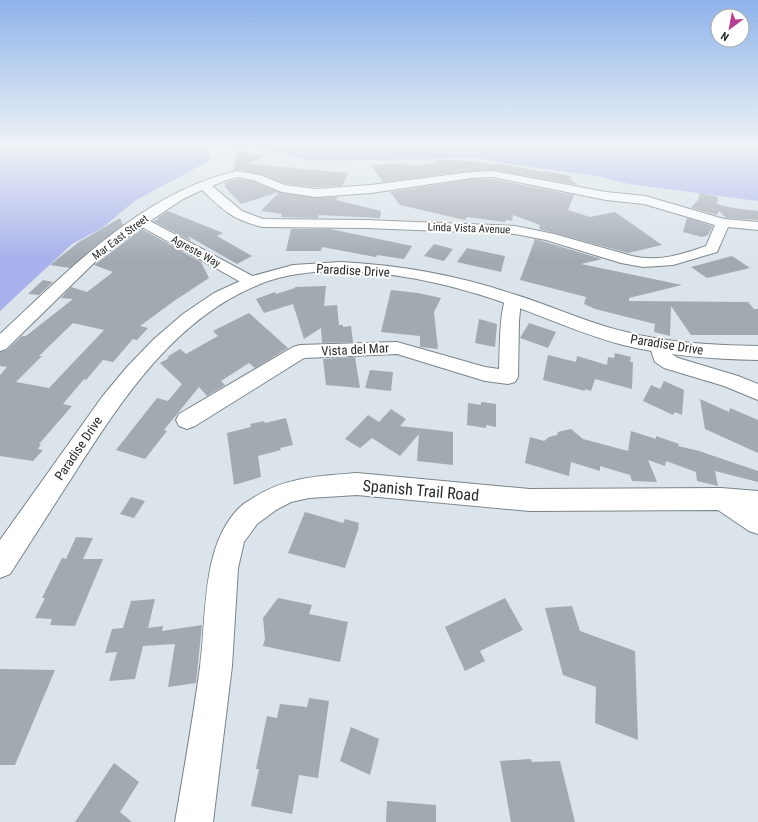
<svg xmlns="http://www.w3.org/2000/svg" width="758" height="822" viewBox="0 0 758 822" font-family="'Roboto Condensed',sans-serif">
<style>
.water{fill:#a8b1ec}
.building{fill:#a2a9b1;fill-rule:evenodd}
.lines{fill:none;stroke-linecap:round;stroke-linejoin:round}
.minor-casing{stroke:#7b8489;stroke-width:2}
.tertiary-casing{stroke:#7b8489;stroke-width:2}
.minor{fill:#fff;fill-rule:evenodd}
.tertiary{fill:#fff;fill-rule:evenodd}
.labels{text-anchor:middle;stroke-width:4;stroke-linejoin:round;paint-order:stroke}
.far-street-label{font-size:11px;fill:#282c2e;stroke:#fff}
.street-label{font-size:13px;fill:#282c2e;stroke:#fff}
.near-street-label{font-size:16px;fill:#282c2e;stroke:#fff}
</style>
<rect width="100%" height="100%" fill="#dae4ea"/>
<!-- water -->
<g class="water">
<path d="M 0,145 L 206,145 L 211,160 L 136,200 L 102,228 L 72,244 L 0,311 Z"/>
<path d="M 253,145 L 758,145 L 758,201 L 629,184 L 596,176 L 516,165 L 477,158 L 439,159 L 311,161 Z"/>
</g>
<!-- building -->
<g class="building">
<path d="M 238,150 L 263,156 L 250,164 L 348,173 L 342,186 L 316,187 L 285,184 L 260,174 L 237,170 L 233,171 Z"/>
<path d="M 437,160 L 472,161 L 494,165 L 495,164 L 501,164 L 544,172 L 545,171 L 571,176 L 570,179 L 578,185 L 493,170 L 471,171 L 383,182 L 371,165 L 407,163 L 409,166 L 436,163 Z"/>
<path d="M 237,179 L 253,181 L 279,192 L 241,204 L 224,186 L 226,185 L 224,183 Z"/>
<path d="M 471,179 L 493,179 L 574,195 L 568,210 L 590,217 L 615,212 L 662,245 L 628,253 L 539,229 L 540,225 L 513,215 L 512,221 L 506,220 L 505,222 L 467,217 L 465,220 L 400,205 L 390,192 Z"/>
<path d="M 279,192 L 316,198 L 338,197 L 336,200 L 381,211 L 380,218 L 319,215 L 318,218 L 281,217 L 282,214 L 261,211 Z"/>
<path d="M 700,193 L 718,197 L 717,204 L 733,208 L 758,211 L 758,220 L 726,218 L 719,211 L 717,215 L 691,208 L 698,200 Z"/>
<path d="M 168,211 L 223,233 L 217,236 L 252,256 L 237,264 L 188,236 L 191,241 L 153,221 L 159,219 L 157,218 Z"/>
<path d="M 120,218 L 123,225 L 70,268 L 50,265 L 79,242 Z"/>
<path d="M 687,218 L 713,226 L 708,235 L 702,237 L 683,232 Z"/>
<path d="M 142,229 L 201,262 L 209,278 L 174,301 L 140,326 L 148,328 L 137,340 L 133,339 L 113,362 L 103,360 L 86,380 L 84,379 L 63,404 L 72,406 L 39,444 L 41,444 L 38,449 L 43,450 L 33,461 L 0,456 L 0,375 L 7,367 L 0,366 L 0,352 L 7,350 L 22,336 L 26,336 L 73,299 L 61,298 L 71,287 L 87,292 L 113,272 L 94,265 ZM 73,323 L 104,330 L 49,388 L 16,382 L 42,356 L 39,356 Z"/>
<path d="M 291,229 L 330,229 L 412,246 L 404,259 L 377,255 L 376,257 L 322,247 L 321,251 L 286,251 Z"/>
<path d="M 535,239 L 602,259 L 581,264 L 682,285 L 629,298 L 629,301 L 748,302 L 754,309 L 758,309 L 758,335 L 691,335 L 671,306 L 670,336 L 654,332 L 655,324 L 595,309 L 584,304 L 586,297 L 520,280 Z"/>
<path d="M 434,244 L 453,249 L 444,261 L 424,256 Z"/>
<path d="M 467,248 L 505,256 L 501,272 L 457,262 Z"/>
<path d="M 732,256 L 750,268 L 707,278 L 691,267 Z"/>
<path d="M 43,280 L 53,282 L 39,295 L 28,294 Z"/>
<path d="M 326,286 L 324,306 L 337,305 L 339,325 L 343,325 L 343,327 L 351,326 L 353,342 L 322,343 L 321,328 L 304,339 L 293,304 L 264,313 L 256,299 L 275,292 L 276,294 L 295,288 L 295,287 Z"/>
<path d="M 391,290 L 418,293 L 441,298 L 434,312 L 438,349 L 420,347 L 420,336 L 381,332 Z"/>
<path d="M 249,313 L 288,348 L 255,368 L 249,363 L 221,381 L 225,385 L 207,396 L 199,387 L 164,430 L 167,431 L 145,459 L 116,450 L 157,398 L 168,401 L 182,384 L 160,363 L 169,358 L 167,357 L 180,349 L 186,354 L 218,336 L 213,331 Z"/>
<path d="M 479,319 L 497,324 L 495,347 L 475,343 Z"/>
<path d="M 529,323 L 556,332 L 548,348 L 520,338 Z"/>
<path d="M 615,353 L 631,357 L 630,362 L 633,362 L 632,389 L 595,379 L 591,391 L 585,389 L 585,391 L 543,380 L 548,355 L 576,362 L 577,356 L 607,365 L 608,357 L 614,358 Z"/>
<path d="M 355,357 L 360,388 L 326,385 L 323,359 Z"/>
<path d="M 370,370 L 393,372 L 391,391 L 365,388 Z"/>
<path d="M 664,381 L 684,390 L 682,415 L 675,412 L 673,415 L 643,401 L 651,385 L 660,389 Z"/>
<path d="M 700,399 L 729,412 L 730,408 L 758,420 L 758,453 L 705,429 Z"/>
<path d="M 481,402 L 496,404 L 496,427 L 486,425 L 486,428 L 467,425 L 468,403 L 481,405 Z"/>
<path d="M 391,409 L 406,419 L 400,426 L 453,432 L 453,465 L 417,461 L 419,434 L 400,456 L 372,438 L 360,448 L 345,439 L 368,415 L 379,422 Z"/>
<path d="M 286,418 L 293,445 L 280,448 L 281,450 L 258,456 L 261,477 L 234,485 L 227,433 L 251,427 L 250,424 L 264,421 L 265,423 Z"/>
<path d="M 571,429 L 583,439 L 628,451 L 631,431 L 656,439 L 656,436 L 679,444 L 678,446 L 699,451 L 758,471 L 758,482 L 715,471 L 718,486 L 697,481 L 696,472 L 666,461 L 665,466 L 648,460 L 657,482 L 632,481 L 630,475 L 600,466 L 600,471 L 571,462 L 569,476 L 525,463 L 530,437 L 544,441 L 549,437 L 557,435 L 558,432 Z"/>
<path d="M 131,497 L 145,501 L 134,518 L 120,514 Z"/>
<path d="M 305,512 L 343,523 L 345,519 L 359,523 L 358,527 L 359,527 L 345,568 L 288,553 Z"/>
<path d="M 76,537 L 93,538 L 83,559 L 103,559 L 75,626 L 50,625 L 52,619 L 35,618 L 45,598 L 42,598 L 62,558 L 66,559 Z"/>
<path d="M 278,598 L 312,605 L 309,614 L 348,622 L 340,662 L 263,646 L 265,639 L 263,618 Z"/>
<path d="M 505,598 L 523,630 L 480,651 L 485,661 L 465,671 L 445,627 Z"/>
<path d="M 155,599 L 148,628 L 163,626 L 162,631 L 202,625 L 196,683 L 168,687 L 175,644 L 143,646 L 135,679 L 109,681 L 117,652 L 105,653 L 112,629 L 123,628 L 131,601 Z"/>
<path d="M 572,606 L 580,631 L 635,651 L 638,740 L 595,723 L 596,687 L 563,675 L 545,608 Z"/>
<path d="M 0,669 L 55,670 L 15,765 L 0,765 Z"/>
<path d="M 309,698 L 329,701 L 318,778 L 299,775 L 292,814 L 251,806 L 259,769 L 256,769 L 267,716 L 277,718 L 280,704 L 307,707 Z"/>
<path d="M 351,727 L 379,739 L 370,775 L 340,761 Z"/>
<path d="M 531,759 L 532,762 L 560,761 L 575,822 L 511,822 L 500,761 Z"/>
<path d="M 114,763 L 139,782 L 120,812 L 132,822 L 75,822 Z"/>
<path d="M 387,801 L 436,805 L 436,822 L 386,822 Z"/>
</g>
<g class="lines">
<!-- minor casing -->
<g class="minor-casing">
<g id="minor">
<path d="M 237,171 L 260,175 L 285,185 L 316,189 L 371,185 L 471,172 L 493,171 L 606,192 L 645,196 L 724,219 L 758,222 L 758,230 L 728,227 L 717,252 L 673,265 L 643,267 L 621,263 L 546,240 L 515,234 L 366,228 L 263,227 C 233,220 224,211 202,190 L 183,199 L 150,221 L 258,279 L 260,282 L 258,285 L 252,287 L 246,285 L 142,227 L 99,258 L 6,349 L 0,351 L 0,334 C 68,271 143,192 237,171 ZM 237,177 L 253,180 L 282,192 L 316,197 L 371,193 L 471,178 L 493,177 L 606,200 L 644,204 L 715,225 L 706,246 C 681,255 658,262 632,256 L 554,234 L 515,226 L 366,220 L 263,219 L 242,211 L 212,186 L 224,181 Z"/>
<path d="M 513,295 L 519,296 L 521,300 L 519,321 L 518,377 L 515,382 L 508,384 L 485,381 L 397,354 L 304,358 L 195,426 L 187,429 L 179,426 L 176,420 L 179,414 L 293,347 L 300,345 L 397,342 L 485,367 L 499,369 C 500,352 499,309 507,296 Z"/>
<path d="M 658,339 L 664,341 L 670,353 L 678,358 L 738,376 L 758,384 L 758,400 L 724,386 L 664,368 L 655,362 L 649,345 L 652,341 Z"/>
<path d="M 357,473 L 530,489 L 721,488 L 758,491 L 758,534 L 749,531 L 718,510 L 530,511 L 357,495 L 309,498 L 291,502 L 276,510 L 257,524 L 244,542 L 238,568 L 232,666 L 213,822 L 175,822 C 184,770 193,719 200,667 C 207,616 201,548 238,509 C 242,505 246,502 250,500 C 283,477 319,476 357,473 Z"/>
</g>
</g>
<!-- tertiary casing -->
<g class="tertiary-casing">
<path id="tertiary" d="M 341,262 C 399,265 457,275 513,294 C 550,305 585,322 622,331 C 666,343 713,345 758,346 L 758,360 C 713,359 667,356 623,345 C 577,333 533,311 487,297 C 420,276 327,258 260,284 C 175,318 123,398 76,471 C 54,505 32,540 10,574 L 0,578 L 0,540 L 102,397 L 127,367 L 154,339 L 183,314 L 214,293 L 249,277 L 293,265 Z"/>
</g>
<!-- minor -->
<use href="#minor" class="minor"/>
<!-- tertiary -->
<use href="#tertiary" class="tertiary"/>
</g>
<!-- sky -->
<linearGradient id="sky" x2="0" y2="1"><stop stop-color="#8eb3ea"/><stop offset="0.56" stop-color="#eef3f6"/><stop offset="1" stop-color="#eef3f6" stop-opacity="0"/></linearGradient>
<rect width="758" height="260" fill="url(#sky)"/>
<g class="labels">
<!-- far-street labels -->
<g class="far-street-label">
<text transform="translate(469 228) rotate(2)" y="4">Linda Vista Avenue</text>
<text transform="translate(120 237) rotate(-37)" y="4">Mar East Street</text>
<text transform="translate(196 251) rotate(29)" y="4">Agreste Way</text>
</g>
<!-- street labels -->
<g class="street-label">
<text transform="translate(353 270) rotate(3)" y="5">Paradise Drive</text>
<text transform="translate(667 344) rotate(9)" y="5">Paradise Drive</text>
<text transform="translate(355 349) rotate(-3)" y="5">Vista del Mar</text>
<text transform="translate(78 448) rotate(-56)" y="5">Paradise Drive</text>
</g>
<!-- near-street labels -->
<g class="near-street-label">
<text transform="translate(421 490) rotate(5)" y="6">Spanish Trail Road</text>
</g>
</g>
<!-- north arrow -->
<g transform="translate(730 28) rotate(212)"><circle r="19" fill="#ffffff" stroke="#a9abab"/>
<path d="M0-3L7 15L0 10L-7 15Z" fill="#b73e91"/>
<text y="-6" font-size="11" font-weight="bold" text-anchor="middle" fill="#282c2e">N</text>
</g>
</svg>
